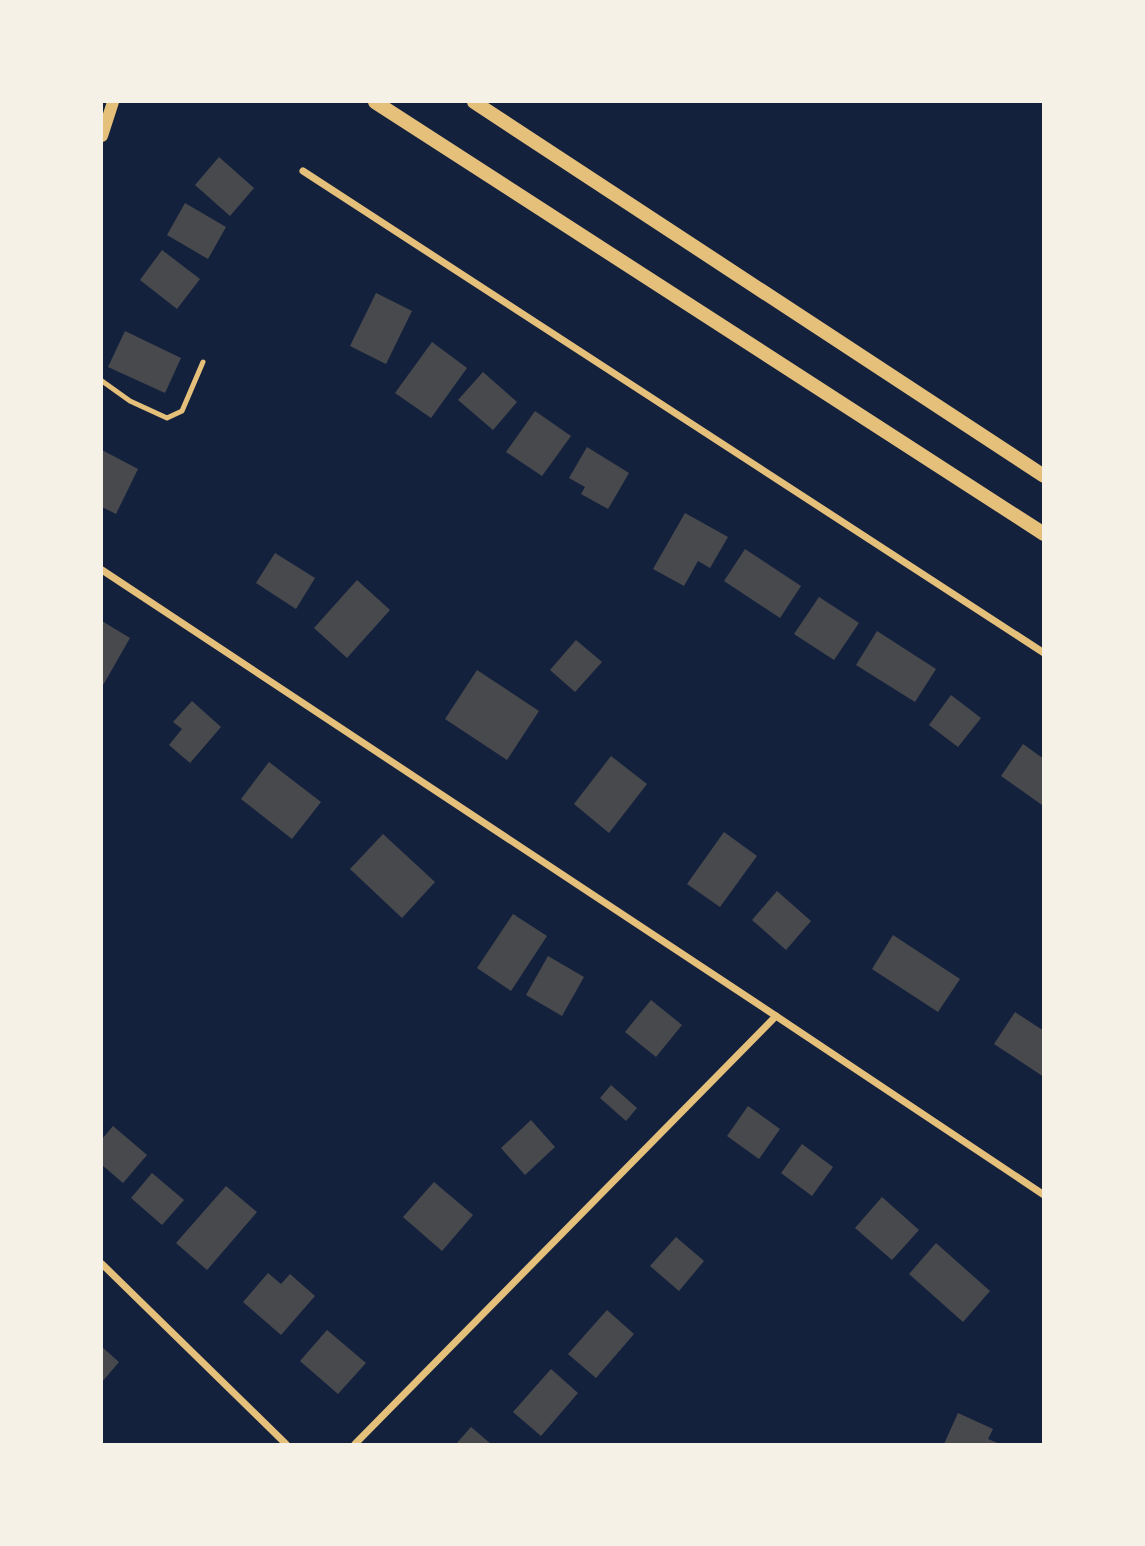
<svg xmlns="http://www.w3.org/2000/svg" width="1145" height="1546" viewBox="0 0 1145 1546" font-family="Signika,sans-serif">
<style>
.building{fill:#48494c}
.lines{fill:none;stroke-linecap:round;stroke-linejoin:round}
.service{stroke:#e5c07b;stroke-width:5}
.minor{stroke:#e5c07b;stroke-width:7}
.tertiary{stroke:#e5c07b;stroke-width:12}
.secondary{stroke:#e5c07b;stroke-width:14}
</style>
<rect width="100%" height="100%" fill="#14213d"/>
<!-- building -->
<g class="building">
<path d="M 219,157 L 254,188 L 230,216 L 195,185 Z"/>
<path d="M 185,203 L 226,227 L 208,259 L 167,235 Z"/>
<path d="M 162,250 L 200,279 L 177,309 L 140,280 Z"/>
<path d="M 376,293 L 412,311 L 386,364 L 350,346 Z"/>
<path d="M 125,331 L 181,358 L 165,393 L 108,367 Z"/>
<path d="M 432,342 L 467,368 L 431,418 L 395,393 Z"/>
<path d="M 483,372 L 517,402 L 493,430 L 458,400 Z"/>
<path d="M 535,411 L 571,436 L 542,476 L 506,452 Z"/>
<path d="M 587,447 L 629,473 L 608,509 L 581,494 L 585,487 L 569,478 Z"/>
<path d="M 102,450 L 138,469 L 116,514 L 102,507 Z"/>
<path d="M 685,513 L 728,537 L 710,568 L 698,561 L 684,586 L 653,569 Z"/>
<path d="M 745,549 L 801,586 L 780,618 L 724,581 Z"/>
<path d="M 275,553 L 315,578 L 296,609 L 256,583 Z"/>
<path d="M 357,580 L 390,610 L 347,658 L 314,628 Z"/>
<path d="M 819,597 L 859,623 L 834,660 L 794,634 Z"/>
<path d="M 102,621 L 130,638 L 102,687 Z"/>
<path d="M 877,631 L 936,669 L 915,702 L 856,665 Z"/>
<path d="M 576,640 L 602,662 L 575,692 L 550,670 Z"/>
<path d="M 477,670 L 539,711 L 507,760 L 445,719 Z"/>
<path d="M 951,695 L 981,718 L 958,747 L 929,725 Z"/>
<path d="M 192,701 L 221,727 L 190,763 L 169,745 L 182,729 L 173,722 Z"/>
<path d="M 1023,744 L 1044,759 L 1042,805 L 1001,776 Z"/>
<path d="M 611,756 L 647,784 L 609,833 L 574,804 Z"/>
<path d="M 269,762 L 321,802 L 292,839 L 241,799 Z"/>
<path d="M 724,832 L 757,856 L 720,907 L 687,884 Z"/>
<path d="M 383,834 L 435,882 L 402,918 L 350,869 Z"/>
<path d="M 777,891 L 811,921 L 786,950 L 752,920 Z"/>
<path d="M 513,914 L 547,936 L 511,991 L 477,968 Z"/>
<path d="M 893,935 L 960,979 L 938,1012 L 872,969 Z"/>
<path d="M 548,956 L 584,977 L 562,1016 L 526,995 Z"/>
<path d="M 651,1000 L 682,1025 L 656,1057 L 625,1032 Z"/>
<path d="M 1015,1012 L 1044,1031 L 1044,1077 L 994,1044 Z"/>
<path d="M 611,1085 L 637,1108 L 626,1121 L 600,1098 Z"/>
<path d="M 748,1106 L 780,1129 L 759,1159 L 727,1136 Z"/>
<path d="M 531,1120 L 555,1147 L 525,1175 L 501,1148 Z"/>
<path d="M 113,1126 L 147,1155 L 123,1183 L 102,1165 L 102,1139 Z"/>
<path d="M 802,1144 L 833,1167 L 812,1196 L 781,1173 Z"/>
<path d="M 152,1173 L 184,1200 L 162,1225 L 131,1198 Z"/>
<path d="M 434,1182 L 473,1215 L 442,1251 L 403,1217 Z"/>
<path d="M 226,1186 L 257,1212 L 207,1270 L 176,1243 Z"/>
<path d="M 882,1197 L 919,1230 L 892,1260 L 855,1228 Z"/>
<path d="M 676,1237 L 704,1261 L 679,1291 L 650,1266 Z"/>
<path d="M 936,1243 L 990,1291 L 963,1322 L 909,1274 Z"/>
<path d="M 268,1273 L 281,1284 L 290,1274 L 315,1296 L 281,1335 L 243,1302 Z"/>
<path d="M 607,1310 L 634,1334 L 596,1378 L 568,1354 Z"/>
<path d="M 327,1330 L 366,1363 L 338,1394 L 300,1361 Z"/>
<path d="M 102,1347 L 119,1362 L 102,1382 Z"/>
<path d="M 551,1369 L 578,1393 L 541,1436 L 513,1412 Z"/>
<path d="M 958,1413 L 993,1429 L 988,1439 L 1000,1444 L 944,1444 Z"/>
<path d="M 471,1427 L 491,1444 L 456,1444 Z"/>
</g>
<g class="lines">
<!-- service -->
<path class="service" d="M 102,381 L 130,401 L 167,418 L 182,411 L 203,362"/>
<!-- minor -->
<g class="minor">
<path d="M 303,171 L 1044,653"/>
<path d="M 102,570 L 776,1016 L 1044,1195"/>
<path d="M 102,1264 L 286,1444"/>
<path d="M 355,1444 L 776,1016"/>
</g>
<!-- tertiary -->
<path class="tertiary" d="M 102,136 L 113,102"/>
<!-- secondary -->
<g class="secondary">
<path d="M 375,102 L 1044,534"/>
<path d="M 474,102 L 1044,476"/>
</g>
</g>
<!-- border -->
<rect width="1145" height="1546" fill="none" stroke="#f6f1e7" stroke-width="206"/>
</svg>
